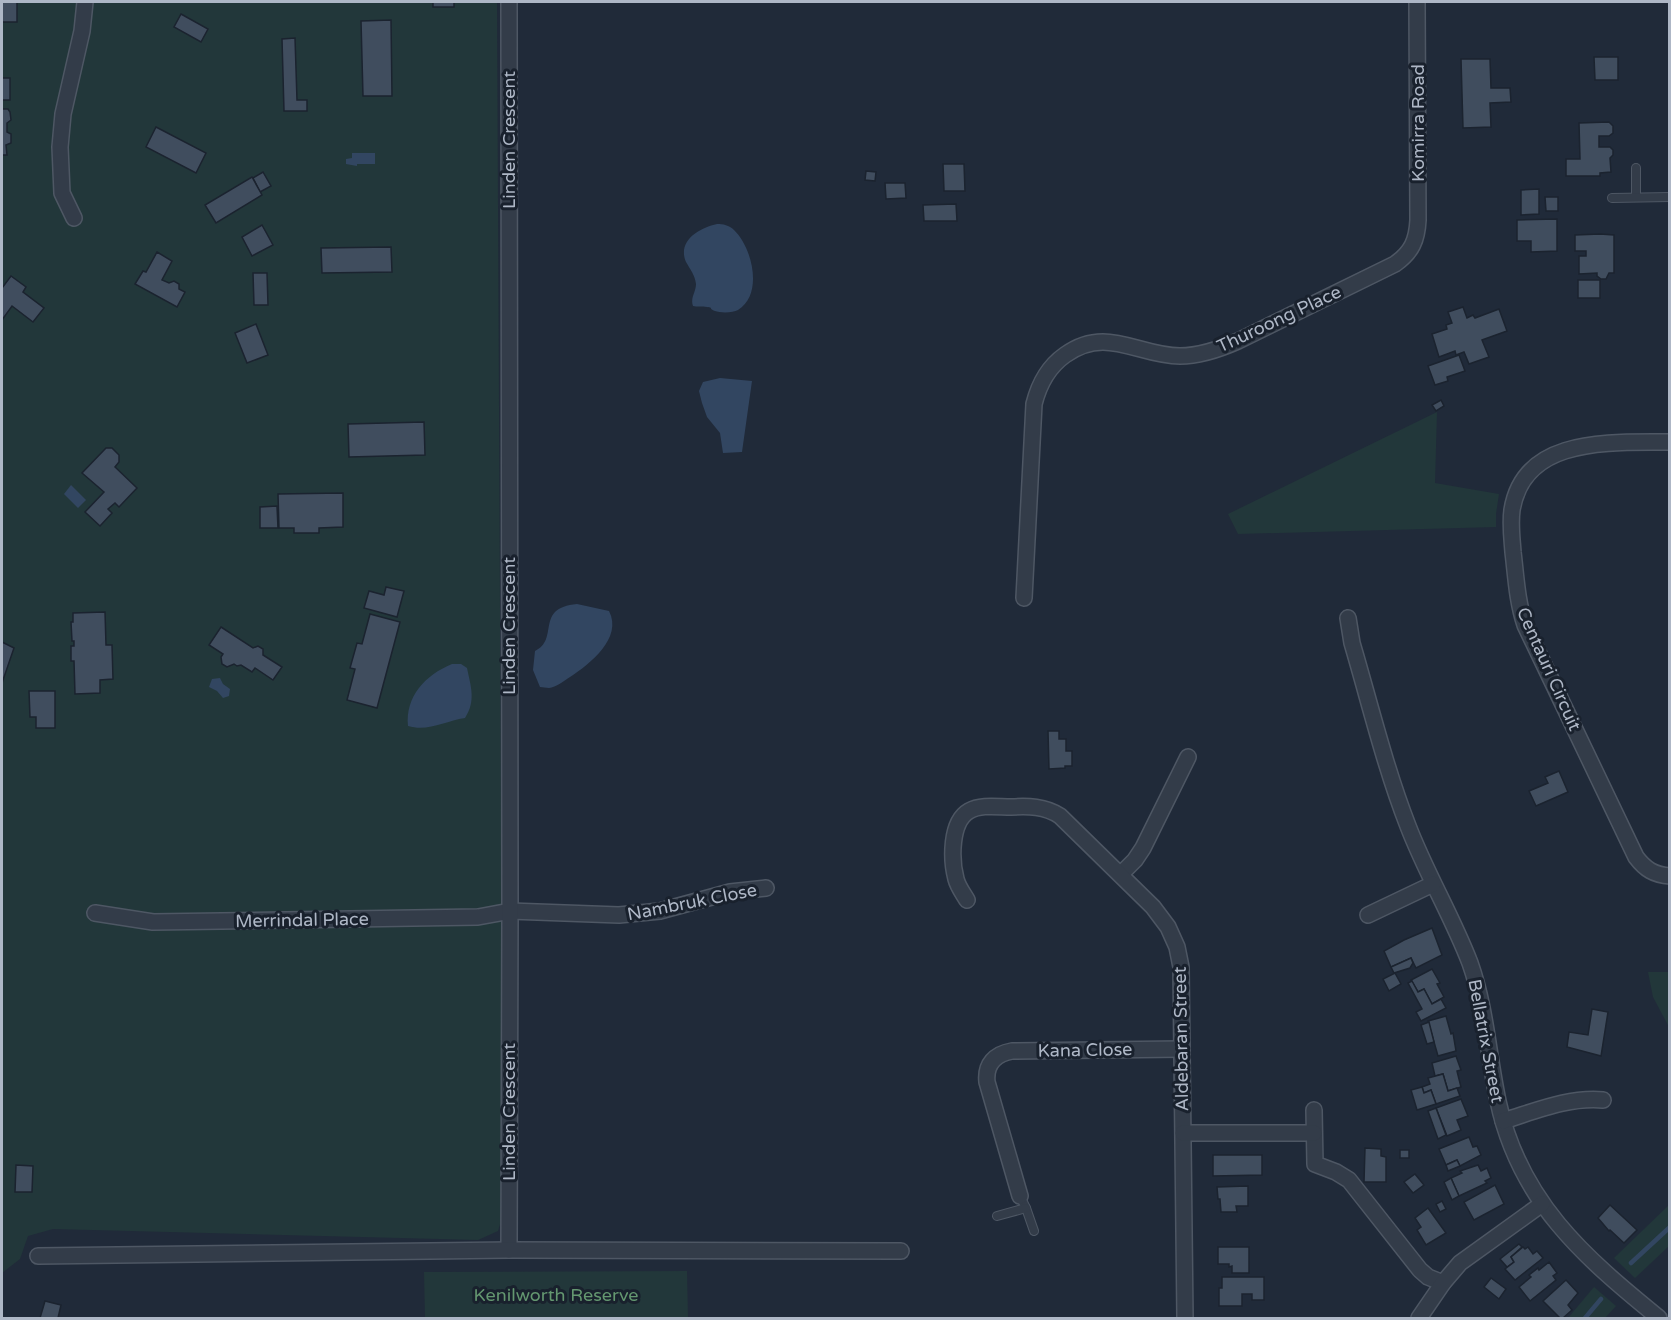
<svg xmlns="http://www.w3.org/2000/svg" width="1671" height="1320" viewBox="0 0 1671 1320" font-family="'Varela Round',sans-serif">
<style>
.green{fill:#22373a}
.water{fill:#324661}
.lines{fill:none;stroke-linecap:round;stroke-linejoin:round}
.stream{stroke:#324661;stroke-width:4.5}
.building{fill:#404d5e;stroke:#1b232f;stroke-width:1.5}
.lane-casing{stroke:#4e5764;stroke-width:10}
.street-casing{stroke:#4e5764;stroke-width:18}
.lane{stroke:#333c49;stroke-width:8}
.street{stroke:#333c49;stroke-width:15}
.labels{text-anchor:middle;stroke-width:6;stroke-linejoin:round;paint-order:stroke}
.street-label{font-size:18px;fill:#aeb7c6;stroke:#19212d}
.park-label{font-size:18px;fill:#649770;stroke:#19212d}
</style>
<rect width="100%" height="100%" fill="#202a39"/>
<!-- green -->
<g class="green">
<path d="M 2,2 L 497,2 L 503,1214 L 498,1231 L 478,1240 L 53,1229 L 28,1236 L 20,1259 L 2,1273 Z"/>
<path d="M 1437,412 L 1435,483 L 1499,494 L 1496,514 L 1496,527 L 1238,534 L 1228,514 Z"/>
<path d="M 1648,972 L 1669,972 L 1669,1027 L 1653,997 Z"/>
<path d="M 1669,1205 L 1669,1246 L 1635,1278 L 1614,1258 Z"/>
<path d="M 687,1271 L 688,1318 L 425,1318 L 424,1272 Z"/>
<path d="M 1594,1287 L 1616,1306 L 1605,1318 L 1568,1318 Z"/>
</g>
<!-- water -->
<g class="water">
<path d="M 352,153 L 375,153 L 375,164 L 357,164 L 357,166 L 346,164 L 346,159 L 352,158 Z"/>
<path d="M 717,224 C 723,224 729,225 734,230 C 752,247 764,294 738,310 C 733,313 720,313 715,311 C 707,308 715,308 707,307 C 702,306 697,307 693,306 C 690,298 696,292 696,284 C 695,275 690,269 686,262 C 677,241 699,228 717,224 Z"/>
<path d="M 720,378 L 752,381 L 742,452 L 723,453 L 720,433 L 707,417 L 702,403 L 699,391 L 703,382 Z"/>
<path d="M 71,485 L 86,500 L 78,508 L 64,494 Z"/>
<path d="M 577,604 L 609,611 C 623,638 590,664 570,677 C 564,681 556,687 549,688 C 546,688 543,687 540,687 L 533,670 L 535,651 C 560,639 534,608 577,604 Z"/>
<path d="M 452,664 L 461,664 L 467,668 C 471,687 476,701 465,718 C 445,721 428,732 408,726 C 405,697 425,675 452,664 Z"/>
<path d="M 220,678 L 223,684 L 230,689 L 229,696 L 223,698 L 217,691 L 209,687 L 212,679 Z"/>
</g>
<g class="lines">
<!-- stream -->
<g class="stream">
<path d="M 1631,1263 L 1670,1227"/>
<path d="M 1585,1318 L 1601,1299"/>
</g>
</g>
<!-- building -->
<g class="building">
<rect x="2" y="2" width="15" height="20"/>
<rect x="433" y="2" width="21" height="5"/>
<path d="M 181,14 L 208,29 L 201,42 L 174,27 Z"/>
<path d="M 391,20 L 392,96 L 363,96 L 361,21 Z"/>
<path d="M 295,38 L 297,100 L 307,100 L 307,111 L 284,111 L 282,39 Z"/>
<path d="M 1594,57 L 1618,57 L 1618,80 L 1595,80 Z"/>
<path d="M 1461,59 L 1490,59 L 1491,88 L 1510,88 L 1511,102 L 1490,103 L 1491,127 L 1463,128 Z"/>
<rect x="2" y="78" width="8" height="22"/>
<path d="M 2,109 L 8,109 L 10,112 L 11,120 L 7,123 L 7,132 L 11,134 L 11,143 L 6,145 L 7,155 L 2,155 Z"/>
<path d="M 1609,122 L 1613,126 L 1613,133 L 1609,136 L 1599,136 L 1599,147 L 1610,147 L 1613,150 L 1613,155 L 1610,158 L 1611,172 L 1600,173 L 1600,176 L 1566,176 L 1566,159 L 1580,159 L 1579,123 Z"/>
<path d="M 156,127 L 206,153 L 196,173 L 146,147 Z"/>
<path d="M 943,164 L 964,164 L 965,191 L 944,191 Z"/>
<path d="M 866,171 L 876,172 L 875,181 L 865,180 Z"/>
<path d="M 263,172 L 271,186 L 260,192 L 253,178 Z"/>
<path d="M 252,177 L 262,195 L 216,223 L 205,205 Z"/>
<path d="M 885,183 L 905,183 L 906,198 L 886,199 Z"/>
<path d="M 1539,189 L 1539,214 L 1521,215 L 1521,190 Z"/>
<path d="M 1545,197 L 1558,197 L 1558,211 L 1546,211 Z"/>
<path d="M 956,204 L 957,221 L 924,221 L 923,205 Z"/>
<path d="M 1557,219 L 1557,251 L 1531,252 L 1531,241 L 1517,241 L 1517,220 Z"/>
<path d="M 262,225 L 273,245 L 252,256 L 242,237 Z"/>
<path d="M 1600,234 L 1614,235 L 1614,273 L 1609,273 L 1606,279 L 1601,279 L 1597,276 L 1597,273 L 1579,274 L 1579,256 L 1586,256 L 1586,251 L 1575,251 L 1575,235 Z"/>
<path d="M 391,247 L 392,272 L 322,273 L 321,248 Z"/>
<path d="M 157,252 L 172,261 L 162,280 L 169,283 L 174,281 L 179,284 L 179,289 L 185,292 L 177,307 L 135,284 L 143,271 L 146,272 Z"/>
<path d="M 253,273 L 267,273 L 268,305 L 254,305 Z"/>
<path d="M 11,276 L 26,287 L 23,292 L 44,308 L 33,322 L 12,306 L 2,320 L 2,288 Z"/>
<rect x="1578" y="280" width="22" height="18"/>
<path d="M 1463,307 L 1467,318 L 1473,315 L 1475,318 L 1499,309 L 1507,331 L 1482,340 L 1489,357 L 1469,364 L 1464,352 L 1456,355 L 1455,351 L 1439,357 L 1432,334 L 1447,329 L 1446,325 L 1452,323 L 1448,312 Z"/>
<path d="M 256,324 L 268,355 L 247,363 L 235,333 Z"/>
<path d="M 1459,355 L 1465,371 L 1447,377 L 1448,381 L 1435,385 L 1428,366 Z"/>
<path d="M 1441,400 L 1444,406 L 1436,411 L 1432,405 Z"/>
<path d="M 424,422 L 425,455 L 349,457 L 348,424 Z"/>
<path d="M 106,448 L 112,448 L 119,455 L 119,462 L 115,467 L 137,488 L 119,507 L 115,503 L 108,509 L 112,513 L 100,526 L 85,512 L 104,492 L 82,473 Z"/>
<path d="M 343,493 L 343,527 L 319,528 L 319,533 L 294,533 L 294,528 L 279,528 L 278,494 Z"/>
<path d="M 277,506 L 278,528 L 260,528 L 260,507 Z"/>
<path d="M 386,587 L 404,591 L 397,617 L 364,608 L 369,591 L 384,595 Z"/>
<path d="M 105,612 L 106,645 L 112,645 L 113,679 L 100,680 L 100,693 L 75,694 L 74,661 L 71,661 L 71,646 L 74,646 L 74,641 L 72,641 L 71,622 L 73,622 L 73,613 Z"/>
<path d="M 370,614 L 400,622 L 377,708 L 347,700 L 355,669 L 350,668 L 357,643 L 362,644 Z"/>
<path d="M 221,627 L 253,648 L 258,646 L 263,649 L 263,655 L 282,667 L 273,680 L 255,668 L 252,672 L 241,665 L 237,666 L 234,664 L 227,667 L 222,664 L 221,657 L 223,654 L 209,645 Z"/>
<path d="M 2,642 L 14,648 L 2,683 Z"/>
<path d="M 29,691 L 55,691 L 55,728 L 36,728 L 36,717 L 30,717 Z"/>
<path d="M 1048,731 L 1059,731 L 1059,739 L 1066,739 L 1066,751 L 1072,751 L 1072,766 L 1065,766 L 1065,768 L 1049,769 Z"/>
<path d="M 1559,771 L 1568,792 L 1536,806 L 1529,791 L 1548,783 L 1545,777 Z"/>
<path d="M 1432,928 L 1442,955 L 1416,968 L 1411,958 L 1391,967 L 1384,951 L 1404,940 Z"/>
<path d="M 1411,958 L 1413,963 L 1410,968 L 1394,973 L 1391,967 Z"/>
<path d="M 1432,969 L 1440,983 L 1437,984 L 1444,997 L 1432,1004 L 1424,989 L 1418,992 L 1411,980 Z"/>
<path d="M 1395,973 L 1401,984 L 1389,991 L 1383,979 Z"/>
<path d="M 1412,981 L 1418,992 L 1424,989 L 1432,1004 L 1441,999 L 1446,1008 L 1421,1021 L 1416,1012 L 1422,1009 L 1408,983 Z"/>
<path d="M 1592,1009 L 1608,1012 L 1601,1056 L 1567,1047 L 1569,1032 L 1588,1035 Z"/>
<path d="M 1446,1016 L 1451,1034 L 1453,1033 L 1456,1051 L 1438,1056 L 1428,1021 Z"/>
<path d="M 1429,1022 L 1434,1042 L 1427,1044 L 1421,1025 Z"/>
<path d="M 1456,1056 L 1461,1070 L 1457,1071 L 1461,1087 L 1448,1091 L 1443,1074 L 1435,1076 L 1432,1063 Z"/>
<path d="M 1443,1074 L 1448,1091 L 1457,1088 L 1460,1096 L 1436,1104 L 1431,1090 L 1424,1093 L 1422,1087 L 1430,1084 L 1428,1078 Z"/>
<path d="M 1422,1087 L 1424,1093 L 1431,1090 L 1436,1104 L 1417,1110 L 1411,1090 Z"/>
<path d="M 1461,1099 L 1468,1116 L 1457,1120 L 1461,1130 L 1447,1136 L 1436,1108 Z"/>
<path d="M 1436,1108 L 1446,1135 L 1438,1139 L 1428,1111 Z"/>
<path d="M 1469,1137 L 1473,1147 L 1477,1146 L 1481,1155 L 1460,1166 L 1457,1160 L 1446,1165 L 1439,1149 Z"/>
<path d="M 1365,1148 L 1381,1149 L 1381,1156 L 1386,1157 L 1386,1182 L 1364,1182 Z"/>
<rect x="1400" y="1150" width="9" height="8"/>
<path d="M 1213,1155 L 1262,1155 L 1262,1175 L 1213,1176 Z"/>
<path d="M 1457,1160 L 1460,1166 L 1448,1171 L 1446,1165 Z"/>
<path d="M 16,1165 L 33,1166 L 32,1192 L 15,1192 Z"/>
<path d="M 1478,1165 L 1481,1171 L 1487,1168 L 1491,1178 L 1485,1181 L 1487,1183 L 1459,1196 L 1451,1178 L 1462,1173 L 1460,1171 Z"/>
<path d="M 1415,1174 L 1424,1185 L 1413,1193 L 1404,1182 Z"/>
<path d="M 1451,1178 L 1459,1196 L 1452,1200 L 1444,1182 Z"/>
<path d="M 1495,1185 L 1504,1204 L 1474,1220 L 1464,1202 Z"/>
<path d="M 1248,1186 L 1248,1206 L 1236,1206 L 1237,1212 L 1221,1212 L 1220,1199 L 1218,1199 L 1217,1187 Z"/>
<path d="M 1442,1201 L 1446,1209 L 1440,1212 L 1436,1204 Z"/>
<path d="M 1610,1205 L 1637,1230 L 1624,1243 L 1610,1230 L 1609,1231 L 1598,1218 Z"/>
<path d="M 1428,1208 L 1446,1233 L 1426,1245 L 1417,1230 L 1421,1227 L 1415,1218 Z"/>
<path d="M 1519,1244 L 1522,1247 L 1511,1257 L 1514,1262 L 1507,1267 L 1500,1259 Z"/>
<path d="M 1218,1247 L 1249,1247 L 1249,1273 L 1232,1273 L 1232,1266 L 1229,1267 L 1229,1264 L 1218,1264 Z"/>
<path d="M 1523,1247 L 1525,1249 L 1528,1247 L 1533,1254 L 1537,1251 L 1543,1258 L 1515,1280 L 1505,1269 L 1514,1262 L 1511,1257 Z"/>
<path d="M 1549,1262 L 1557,1273 L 1553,1276 L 1556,1280 L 1530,1301 L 1519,1287 L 1531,1277 L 1529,1275 L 1538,1268 L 1539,1270 Z"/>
<path d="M 1222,1277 L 1264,1277 L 1264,1300 L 1252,1300 L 1252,1294 L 1242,1294 L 1242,1306 L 1219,1306 L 1219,1288 L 1222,1288 Z"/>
<path d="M 1491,1278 L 1506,1289 L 1499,1299 L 1484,1287 Z"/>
<path d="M 1566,1280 L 1578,1293 L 1568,1305 L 1572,1310 L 1563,1318 L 1560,1318 L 1543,1301 Z"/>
<path d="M 45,1301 L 61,1305 L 58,1318 L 40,1318 Z"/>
</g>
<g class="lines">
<!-- lane casing -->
<g class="lane-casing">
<g id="lane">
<path d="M 1636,197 L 1636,168"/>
<path d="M 1612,198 L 1670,197"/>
<path d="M 1020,1196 L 1026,1208 L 1034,1231"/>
<path d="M 997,1216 L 1026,1208"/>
</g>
</g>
<!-- street casing -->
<g class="street-casing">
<g id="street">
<path d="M 74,218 L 62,193 L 60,147 L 63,114 L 82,31 L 85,2"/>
<path d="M 1670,442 C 1613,443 1524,435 1512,510 C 1510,524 1512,538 1513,552 C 1516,577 1517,601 1525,625 L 1636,857 C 1645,869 1654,875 1670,876"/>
<path d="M 1024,598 L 1034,404 C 1039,384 1048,367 1065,355 C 1106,325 1138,356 1180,356 C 1200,356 1220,349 1238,341 L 1395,264 C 1412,252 1417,240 1418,220 L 1417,2"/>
<path d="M 1348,618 L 1352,643 C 1370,704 1385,767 1408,826 C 1426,873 1452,916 1470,963 C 1486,1008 1488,1054 1498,1101 C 1519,1201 1584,1257 1659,1318"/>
<path d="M 1121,874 L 1135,860 L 1143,848 L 1188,757"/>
<path d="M 967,900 C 963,893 958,887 956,879 C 951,860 950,822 969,811 C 981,804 998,807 1011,807 C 1028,806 1045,806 1060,816 L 1153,907 L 1168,927 L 1177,947 L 1181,967 L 1185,1318"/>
<path d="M 95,913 L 153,922 L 478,917 L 510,911 L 619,915 L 660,911 L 730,892 L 766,888"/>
<path d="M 1368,915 L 1433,884"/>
<path d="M 1314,1110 L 1315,1164 L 1336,1172 L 1349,1180 L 1420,1270 L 1428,1277 L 1443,1283"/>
<path d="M 1503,1121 C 1536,1111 1568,1097 1603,1100"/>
<path d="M 1183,1133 L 1314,1133"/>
<path d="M 1020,1196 L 987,1082 C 985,1064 995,1054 1012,1051 L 1181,1049"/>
<path d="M 509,1250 L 510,911 L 509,2"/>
<path d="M 38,1256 L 509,1250 L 901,1251"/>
<path d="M 1419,1318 L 1443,1283 L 1460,1263 L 1542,1204"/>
</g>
</g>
<!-- lane -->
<use href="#lane" class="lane"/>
<!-- street -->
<use href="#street" class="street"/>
</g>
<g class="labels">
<!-- street labels -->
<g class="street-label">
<text transform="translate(1418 123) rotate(-90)" y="6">Komirra Road</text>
<text transform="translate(509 140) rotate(-90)" y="6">Linden Crescent</text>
<text transform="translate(1279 319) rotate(-25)" y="6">Thuroong Place</text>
<text transform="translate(509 626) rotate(-90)" y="6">Linden Crescent</text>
<text transform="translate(1549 669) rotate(66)" y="6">Centauri Circuit</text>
<text transform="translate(692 902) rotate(-11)" y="6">Nambruk Close</text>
<text transform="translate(302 920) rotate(-1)" y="6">Merrindal Place</text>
<text transform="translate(1181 1039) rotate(-91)" y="6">Aldebaran Street</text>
<text transform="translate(1486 1041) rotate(79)" y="6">Bellatrix Street</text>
<text transform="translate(1085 1050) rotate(-1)" y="6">Kana Close</text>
<text transform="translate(509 1112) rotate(-90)" y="6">Linden Crescent</text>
</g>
<!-- park labels -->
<g class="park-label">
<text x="556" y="1301">Kenilworth Reserve</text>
</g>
</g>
<!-- border -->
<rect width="1671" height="1320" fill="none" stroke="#aeb7c6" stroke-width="6"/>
</svg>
